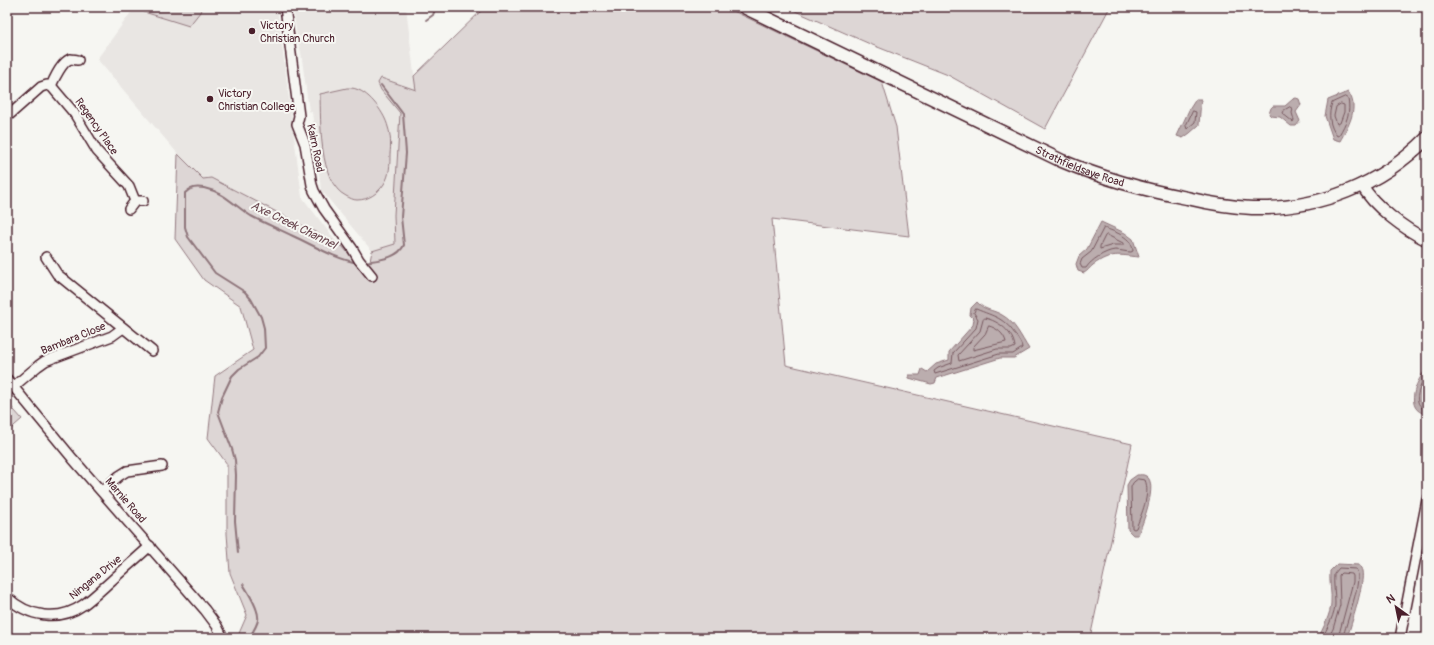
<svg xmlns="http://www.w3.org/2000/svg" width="1434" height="645" viewBox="0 0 1434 645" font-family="Pangolin,sans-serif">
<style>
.built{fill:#e9e6e3}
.green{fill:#ddd6d5;stroke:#947a80}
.water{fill:#bbadae;stroke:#8e747a}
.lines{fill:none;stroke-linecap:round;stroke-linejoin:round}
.shore{stroke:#77585f;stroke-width:1}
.stream{stroke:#8e747a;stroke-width:2}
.minor-casing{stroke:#4a1f2b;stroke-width:12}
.tertiary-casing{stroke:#4a1f2b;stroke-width:14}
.secondary-casing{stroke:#4a1f2b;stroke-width:15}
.minor{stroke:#f6f6f2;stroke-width:9}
.tertiary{stroke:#f6f6f2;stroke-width:11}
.secondary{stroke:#f6f6f2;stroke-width:12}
.poi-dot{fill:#4a1f2b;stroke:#f6f6f2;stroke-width:1.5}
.labels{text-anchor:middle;stroke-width:4;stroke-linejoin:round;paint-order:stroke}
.poi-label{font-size:11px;fill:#4a1f2b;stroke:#f6f6f2;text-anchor:start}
.street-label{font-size:11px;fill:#4a1f2b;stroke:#f6f6f2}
.water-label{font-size:12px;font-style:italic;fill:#6c4a52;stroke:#f6f6f2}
</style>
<rect width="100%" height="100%" fill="#f6f6f2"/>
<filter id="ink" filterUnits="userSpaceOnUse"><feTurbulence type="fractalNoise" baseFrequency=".025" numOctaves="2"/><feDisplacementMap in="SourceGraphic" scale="8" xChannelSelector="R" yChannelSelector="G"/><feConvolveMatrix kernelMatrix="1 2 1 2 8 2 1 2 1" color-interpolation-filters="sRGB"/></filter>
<g filter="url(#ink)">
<!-- built -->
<g class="built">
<path d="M 135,7 L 277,7 L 302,197 L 338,244 L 211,178 L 203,179 L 178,154 L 97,59 Z"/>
<path d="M 293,7 L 406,7 L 416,91 L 381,78 L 378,83 L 381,90 L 400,113 L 394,215 L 395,244 L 372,251 L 321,190 L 312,112 L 309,111 L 301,52 L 297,38 Z"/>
</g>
<!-- green -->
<g class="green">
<path d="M 147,7 L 204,7 L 189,26 L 144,12 Z"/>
<path d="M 485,7 L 725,7 L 882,82 L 896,127 L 909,236 L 772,219 L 786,365 L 1132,444 L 1090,638 L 237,638 L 247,615 L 230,573 L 227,534 L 227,464 L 208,438 L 215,376 L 253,350 L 241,306 L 204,280 L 175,239 L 178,154 L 203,179 L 211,178 L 342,246 L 360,267 L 368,271 L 372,251 L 395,244 L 394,215 L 400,113 L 381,90 L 378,83 L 381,78 L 416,90 L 414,76 Z"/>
<path d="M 786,7 L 1110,7 L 1045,129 L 948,75 L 870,44 Z"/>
<path d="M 347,88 C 350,88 354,88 356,89 C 370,93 385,114 388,127 C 391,136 391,145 390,154 C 390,164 390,175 384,184 C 378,193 369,200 357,200 C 353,200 350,198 346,196 C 318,182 321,121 320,94 Z"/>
<path d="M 7,402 L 22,419 L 7,432 Z"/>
</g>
<!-- water -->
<g class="water">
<path d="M 1348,92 C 1360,107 1348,127 1340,141 L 1333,139 L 1325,116 L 1328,100 Z"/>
<path d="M 1296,98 L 1299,99 L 1301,105 L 1296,112 L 1300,121 L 1296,126 L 1291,126 L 1280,117 L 1271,116 L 1269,114 L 1271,108 L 1273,106 L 1285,106 L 1293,99 Z"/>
<path d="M 1196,99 L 1201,99 L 1199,125 L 1190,133 L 1183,138 L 1177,136 L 1189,110 Z"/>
<path d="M 1101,222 L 1125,233 L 1133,239 L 1139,257 C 1119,255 1111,252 1093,265 C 1090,267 1088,271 1084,273 L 1078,271 L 1076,264 L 1079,256 L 1087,249 Z"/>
<path d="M 977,302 C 985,311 992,309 1002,315 C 1015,322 1021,337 1029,349 L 1014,358 L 1000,358 L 937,378 L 935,383 L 931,384 L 909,378 L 909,375 L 920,375 L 922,369 L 927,372 L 936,364 L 949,360 L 949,352 L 973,325 L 974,319 L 970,315 L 971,308 Z"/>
<path d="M 1427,369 L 1427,414 C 1403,411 1416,379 1427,369 Z"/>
<path d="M 1137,475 C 1140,475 1143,474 1146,476 C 1159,483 1142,525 1138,535 L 1133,535 L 1128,530 L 1127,485 L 1130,480 Z"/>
<path d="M 1337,564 L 1359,565 C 1360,567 1362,569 1362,571 C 1365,583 1351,625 1347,638 L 1318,638 C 1323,629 1331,613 1331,603 C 1332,593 1329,583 1330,571 Z"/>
</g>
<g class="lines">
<!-- shore -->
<g class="shore">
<path d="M 1345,97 L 1348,99 C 1351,113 1346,123 1339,135 L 1337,136 C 1329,126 1328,114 1332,103 Z"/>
<path d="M 1341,104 L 1344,105 L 1344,112 L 1340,123 L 1337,124 L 1334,116 L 1336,107 Z"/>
<path d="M 1290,107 L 1293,109 L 1292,113 L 1294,120 L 1293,122 L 1282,113 L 1283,111 Z"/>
<path d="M 1193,111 L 1196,112 L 1195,122 L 1187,129 L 1186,126 Z"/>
<path d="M 1104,228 C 1116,232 1132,237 1133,251 L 1131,252 C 1126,252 1120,250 1115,250 C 1105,251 1091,260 1086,268 L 1082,268 L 1080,264 L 1082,259 L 1091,252 Z"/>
<path d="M 1107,235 L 1123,243 L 1123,245 L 1113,245 L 1100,249 L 1100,246 L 1105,236 Z"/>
<path d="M 976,309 C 995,317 1004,317 1017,337 C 1019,341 1022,344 1022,348 L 1013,354 L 999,354 L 935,374 L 934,371 L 938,368 L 952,363 L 953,353 L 976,328 L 978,319 L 974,313 Z"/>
<path d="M 985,318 C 999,321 1013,332 1015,347 L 1011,349 L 997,349 L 959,361 L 958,355 L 980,331 L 983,320 Z"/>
<path d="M 989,326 C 997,328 1004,334 1006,342 L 973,350 L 973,347 L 985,334 Z"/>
<path d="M 1427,374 C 1421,384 1409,405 1427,410"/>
<path d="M 1138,479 L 1145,480 C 1151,494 1141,515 1136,528 L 1134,529 L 1132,528 L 1131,487 L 1133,483 Z"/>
<path d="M 1322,638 C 1327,629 1336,612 1335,602 C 1335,593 1333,584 1334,574 L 1339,568 L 1356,569 C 1364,579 1345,624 1343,638"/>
<path d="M 1328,638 L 1333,629 L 1340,605 L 1339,575 L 1341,573 L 1352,574 L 1353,576 L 1353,582 L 1338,638"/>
</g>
<!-- stream -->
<g class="stream">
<path d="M 426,20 L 433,15 L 436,7"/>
<path d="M 364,262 C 377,260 398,259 404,245 L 401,217 L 406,153 L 403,114 L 381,85"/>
<path d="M 238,553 L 235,521 L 236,475 L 235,460 L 232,449 L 218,412 L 222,397 L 232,376 L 239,369 L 258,357 L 265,348 L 264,328 L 261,317 L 251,299 L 245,292 L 215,273 L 188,237 L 185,227 L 185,193 C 191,187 196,187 204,188 C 224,192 235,206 251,216 C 264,223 279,229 293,236 C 313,245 335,259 358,263"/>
<path d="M 243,584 C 248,592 260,610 258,620 C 257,626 252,633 249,638"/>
</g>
<!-- minor casing -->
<g class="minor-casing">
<g id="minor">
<path d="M 285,7 L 299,116 L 297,124 L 305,144 L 312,185 L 314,191 L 324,209 L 352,248 L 359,260 L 372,276"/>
<path d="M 51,86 C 54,79 63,60 71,59 C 72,59 77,60 78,60"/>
<path d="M 7,117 L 41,87 L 47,85 L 52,87 L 74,113 L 97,151 L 129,186 L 135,201"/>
<path d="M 129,209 L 135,201 L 143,201"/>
<path d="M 46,257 L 57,274 L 152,351"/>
<path d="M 7,379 L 73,459 L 205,610 L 217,626 L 223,638"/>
<path d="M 13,387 L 38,366 L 45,361 L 112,336 L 123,328"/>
<path d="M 102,491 L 119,476 L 127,471 L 162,466"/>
<path d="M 7,597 C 28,617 59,622 83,605 C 93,598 102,589 111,581 C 124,569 137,558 150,546"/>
<path d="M 1400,638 L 1427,500"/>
</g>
</g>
<!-- tertiary casing -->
<g class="tertiary-casing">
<path id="tertiary" d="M 1362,185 C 1373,206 1406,230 1427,240"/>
</g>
<!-- secondary casing -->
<g class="secondary-casing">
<g id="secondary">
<path id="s1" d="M 744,7 L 1062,161 C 1102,178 1144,190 1187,198 C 1208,203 1230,207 1252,208 C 1318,210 1381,185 1427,138"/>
</g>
</g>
<!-- minor -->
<use href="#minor" class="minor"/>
<!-- tertiary -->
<use href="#tertiary" class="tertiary"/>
<!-- secondary -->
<use href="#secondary" class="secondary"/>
</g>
</g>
<!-- markers -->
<g class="poi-dot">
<circle cx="252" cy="31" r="4"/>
<circle cx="210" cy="99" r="4"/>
</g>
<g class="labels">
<!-- poi labels -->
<g class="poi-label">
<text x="260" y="29">Victory<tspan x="260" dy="13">Christian Church</tspan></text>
<text x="218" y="97">Victory<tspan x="218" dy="13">Christian College</tspan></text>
</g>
<!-- street labels -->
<g class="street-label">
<text transform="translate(97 126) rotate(55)" y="4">Regency Place</text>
<text transform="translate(316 148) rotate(78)" y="4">Kairn Road</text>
<text dy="4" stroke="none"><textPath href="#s1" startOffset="372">Strathfieldsaye Road</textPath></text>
<text transform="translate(73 338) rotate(-22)" y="4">Bambara Close</text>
<text transform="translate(126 500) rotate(49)" y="4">Marnie Road</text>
<text transform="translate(95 577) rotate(-39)" y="4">Ningana Drive</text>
</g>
<!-- water labels -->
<g class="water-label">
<text transform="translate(294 225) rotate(26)" y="4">Axe Creek Channel</text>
</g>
</g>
<!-- margin -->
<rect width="1434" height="645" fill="none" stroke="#f6f6f2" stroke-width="24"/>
<rect x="12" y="12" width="1410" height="621" fill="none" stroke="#4a1f2b" stroke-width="1.5" filter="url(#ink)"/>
<!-- north arrow -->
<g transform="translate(1396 607) rotate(327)" stroke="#f6f6f2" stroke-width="3" paint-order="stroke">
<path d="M0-3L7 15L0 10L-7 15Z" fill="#4a1f2b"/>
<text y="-6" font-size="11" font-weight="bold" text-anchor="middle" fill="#4a1f2b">N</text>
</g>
</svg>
